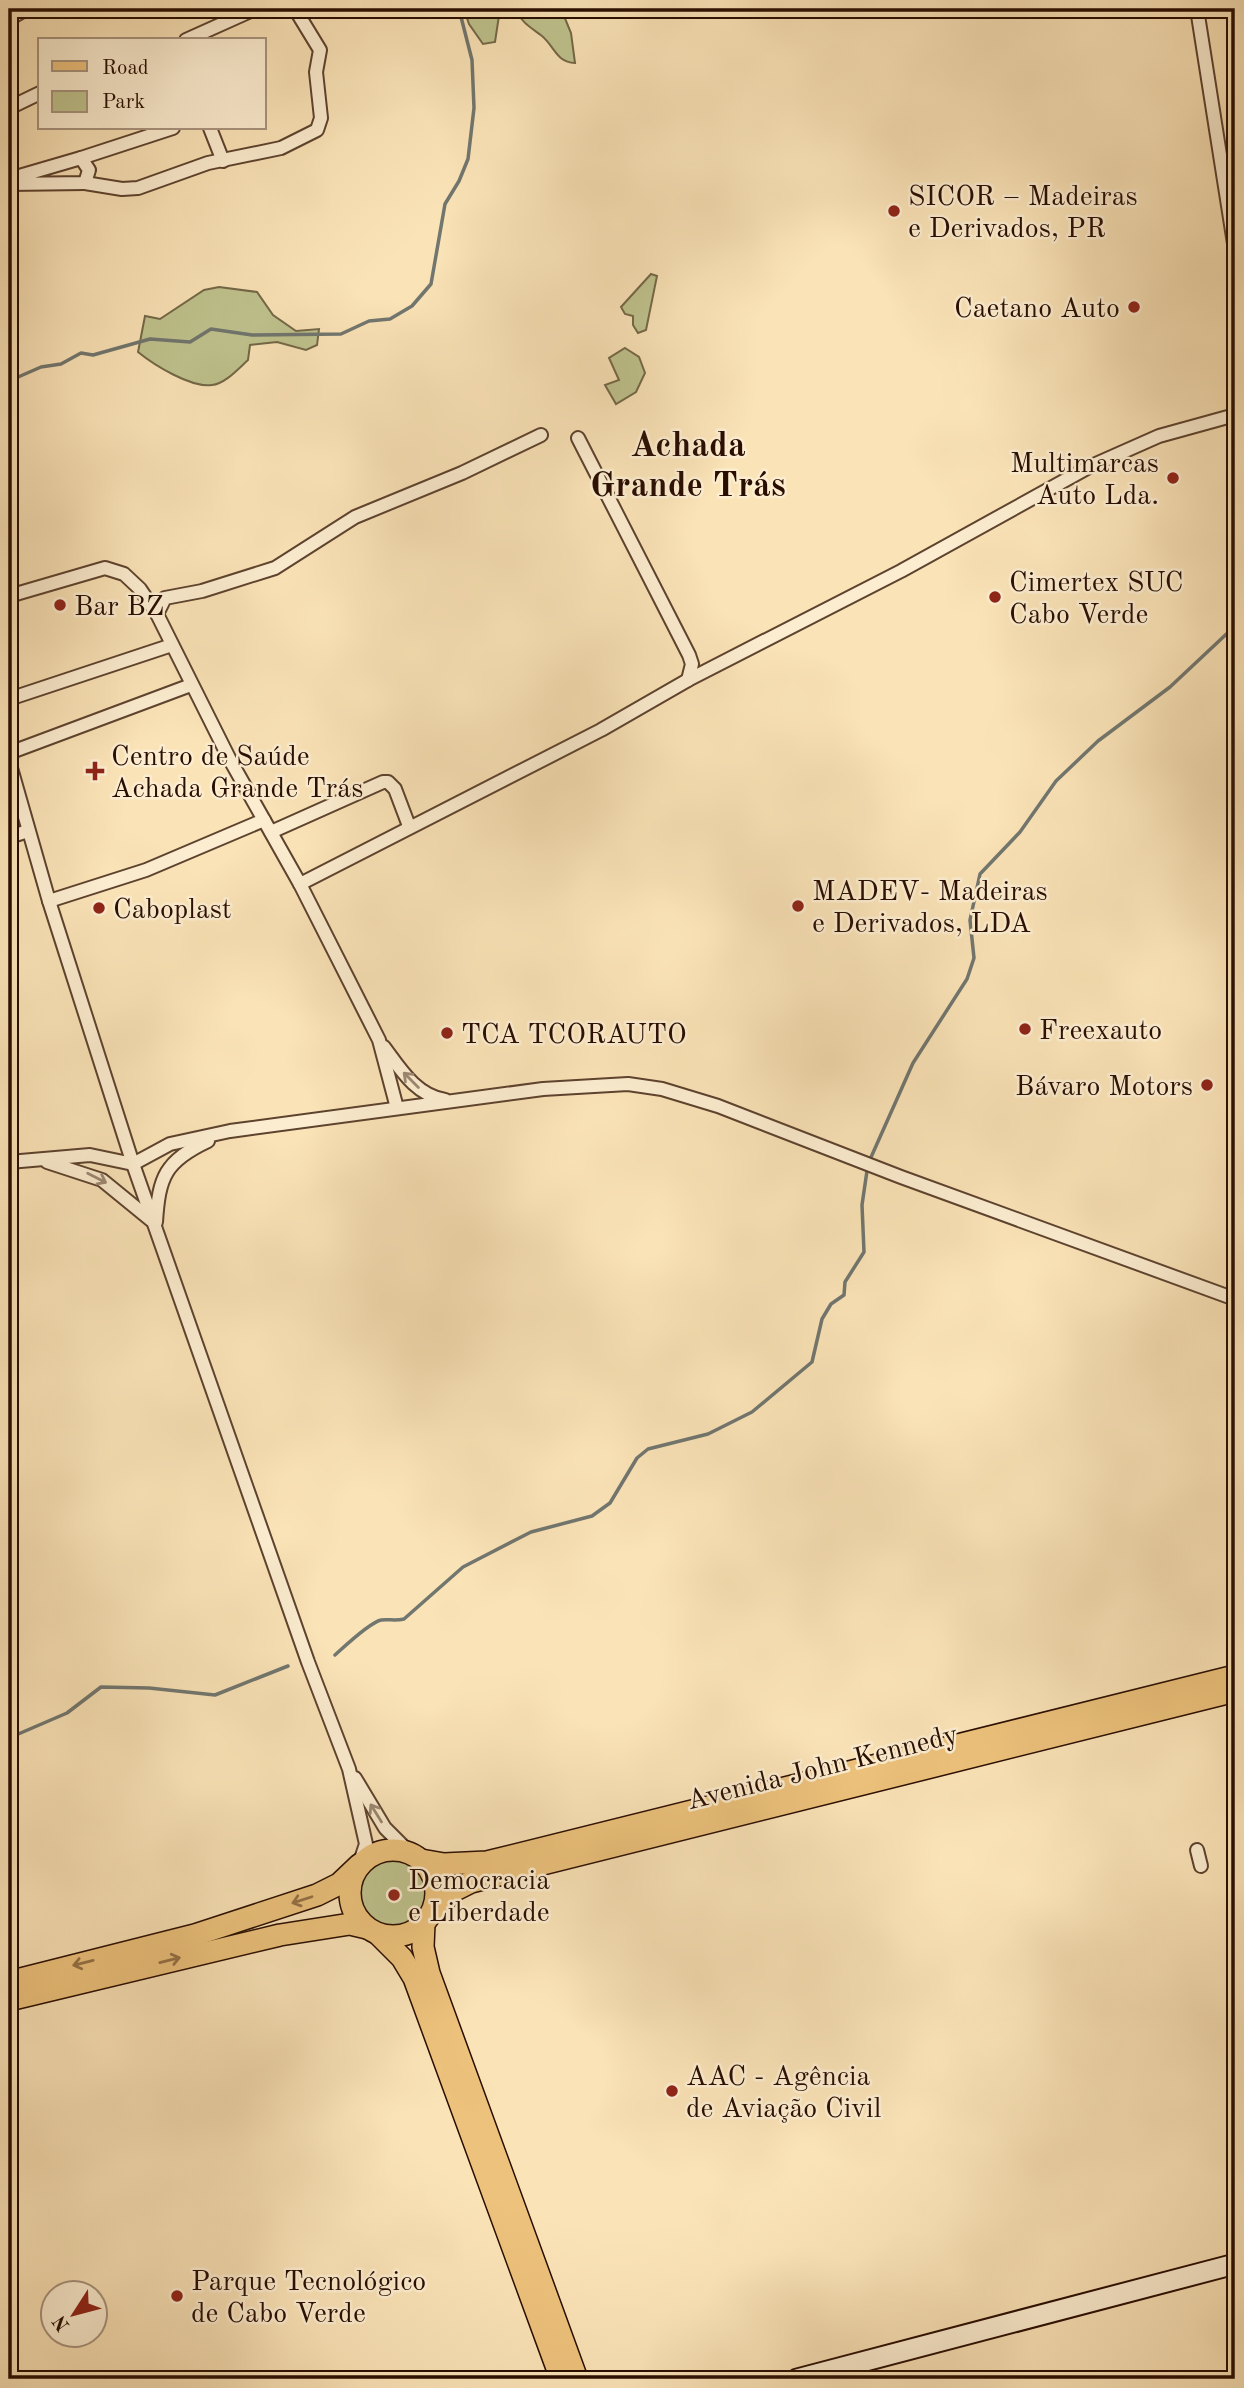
<svg xmlns="http://www.w3.org/2000/svg" width="1244" height="2388" viewBox="0 0 1244 2388" font-family="'Old Standard TT',serif">
<style>
.green{fill:#bfc38e;stroke:#746848;stroke-width:2}
.lines{fill:none;stroke-linecap:round;stroke-linejoin:round}
.stream{stroke:#71766f;stroke-width:3.5}
.minor-casing{stroke:#5d422e;stroke-width:16}
.secondary-casing{stroke:#290d01;stroke-width:23}
.primary-casing{stroke:#290d01;stroke-width:24}
.trunk-casing{stroke:#290d01;stroke-width:24}
.minor{stroke:#fcedd0;stroke-width:12}
.secondary{stroke:#fcedd0;stroke-width:19}
.primary{stroke:#edc27c;stroke-width:21}
.trunk{stroke:#edc27c;stroke-width:21}
.oneway{stroke:#9d8873}
.oneway2{stroke:#957145}
.poi-dot{fill:#8f2418;stroke:#fcedd0;stroke-width:2.5}
.labels{text-anchor:middle;stroke-width:5;stroke-linejoin:round;paint-order:stroke}
.poi-label{font-size:28px;fill:#290d01;stroke:#fcedd0;text-anchor:start}
.street-label{font-size:28px;fill:#290d01;stroke:#fcedd0}
.district-label{font-size:35px;font-weight:bold;fill:#290d01;stroke:#fcedd0}
</style>
<rect width="100%" height="100%" fill="#fae3b7"/>
<filter id="stains"><feTurbulence type="fractalNoise" baseFrequency=".00286" numOctaves="4"/><feColorMatrix values="0 0 0 0 .2 0 0 0 0 .09 0 0 0 0 .02 0 0 0 .5 -.17"/></filter>
<radialGradient id="worn" r=".72"><stop offset=".6" stop-color="#630" stop-opacity="0"/><stop offset="1" stop-color="#630" stop-opacity=".3"/></radialGradient>
<!-- green -->
<g class="green">
<path d="M 464,9 L 500,9 L 495,42 L 483,44 L 469,24 Z"/>
<path d="M 515,9 L 568,9 L 564,16 L 571,33 L 575,63 C 556,62 555,47 542,36 C 530,27 522,23 515,9 Z"/>
<path d="M 651,274 L 657,276 L 646,330 L 638,333 L 633,325 L 633,316 L 625,314 L 621,307 Z"/>
<path d="M 219,287 L 257,292 L 273,315 L 296,331 L 319,329 L 317,345 L 306,350 L 277,342 L 250,345 L 248,360 C 239,368 225,384 212,385 C 191,388 154,365 138,352 L 145,316 L 160,319 L 204,290 Z"/>
<path d="M 625,348 L 639,357 L 645,373 L 636,392 L 616,404 L 605,385 L 619,380 L 609,358 Z"/>
<circle cx="393" cy="1893" r="35"/>
</g>
<g class="lines">
<!-- stream -->
<g class="stream">
<path d="M 9,381 L 41,367 L 61,364 L 81,353 L 93,355 L 150,339 L 190,342 L 211,329 L 252,335 L 341,334 L 369,321 L 390,319 L 412,306 L 431,284 L 445,204 L 459,181 L 468,159 L 474,108 L 472,60 L 459,9"/>
<path d="M 335,1655 C 345,1646 369,1623 381,1620 C 388,1619 396,1621 404,1619 L 463,1567 L 531,1532 L 592,1516 L 610,1503 L 637,1458 L 648,1449 L 708,1434 L 752,1412 L 812,1362 L 822,1319 L 831,1304 L 844,1295 L 845,1282 L 864,1252 L 862,1205 L 868,1164 L 913,1063 L 967,979 L 974,958 L 970,920 L 980,874 L 1020,832 L 1056,781 L 1098,741 L 1170,687 L 1235,626"/>
<path d="M 9,1738 L 67,1713 L 101,1687 L 149,1688 L 215,1695 L 288,1666"/>
</g>
<!-- minor casing -->
<g class="minor-casing">
<g id="minor">
<path d="M 1197,9 L 1235,250"/>
<path d="M 9,19 L 26,9"/>
<path d="M 186,40 L 255,9"/>
<path d="M 9,108 L 40,93"/>
<path d="M 210,128 L 223,161"/>
<path d="M 81,158 L 173,128"/>
<path d="M 9,179 L 81,158 L 89,170 L 85,183 L 9,184"/>
<path d="M 85,183 L 122,189 L 138,188 L 208,163 L 281,148 L 317,130 L 321,118 L 316,72 L 320,50 L 295,9"/>
<path d="M 578,438 L 689,655 L 692,664 L 688,680"/>
<path d="M 9,596 L 105,568 L 124,574 L 140,589 L 157,614 L 229,758 L 300,884 L 379,1040 L 397,1108"/>
<path d="M 157,614 L 165,598 L 202,591 L 275,568 L 355,517 L 462,473 L 541,435"/>
<path d="M 9,699 L 172,645"/>
<path d="M 9,753 L 191,685"/>
<path d="M 9,761 L 49,901 L 146,870 L 264,820"/>
<path d="M 271,832 L 383,782 L 388,782 L 395,789 L 409,826"/>
<path d="M 9,837 L 28,831"/>
<path d="M 300,884 L 601,730 L 688,680 L 901,571 L 1089,467 L 1159,436 L 1235,415"/>
<path d="M 49,901 L 133,1164 L 308,1662 L 349,1769 L 366,1844 L 359,1865"/>
<path d="M 384,1047 C 401,1070 416,1095 445,1100"/>
<path d="M 9,1162 L 90,1155 L 133,1164 L 170,1144 L 230,1131 L 543,1089 L 628,1084 L 662,1089 L 718,1106 L 901,1177 L 1235,1299"/>
<path d="M 47,1162 L 102,1180 L 151,1220"/>
<path d="M 156,1222 C 159,1177 165,1161 208,1141"/>
<path d="M 355,1778 L 385,1828 L 410,1853"/>
<path d="M 1197,1850 L 1201,1866"/>
</g>
</g>
<!-- secondary casing -->
<g class="secondary-casing">
<path id="secondary" d="M 797,2379 L 1235,2264"/>
</g>
<!-- primary casing -->
<g class="primary-casing">
<g id="primary">
<path d="M 424,1923 L 423,1947 L 429,1973 L 577,2379"/>
<path d="M 378,1934 L 402,1958 L 414,1978 L 561,2379"/>
</g>
</g>
<!-- trunk casing -->
<g class="trunk-casing">
<g id="trunk">
<circle cx="393" cy="1893" r="43"/>
<path d="M 421,1860 L 444,1864 L 487,1862 L 1235,1676"/>
<path d="M 432,1913 L 455,1890 L 471,1882 L 1235,1691"/>
<path d="M 9,1982 L 195,1935 L 317,1895 L 339,1884 L 359,1865"/>
<path d="M 9,2000 L 280,1935 L 350,1924 L 367,1928"/>
</g>
</g>
<!-- minor -->
<use href="#minor" class="minor"/>
<!-- secondary -->
<use href="#secondary" class="secondary"/>
<!-- primary -->
<use href="#primary" class="primary"/>
<!-- trunk -->
<use href="#trunk" class="trunk"/>
</g>
<!-- one-way arrows -->
<defs><path id="oneway-shaft" d="M-6 0H5M1.5-3L5.5 0L1.5 3" fill="none" stroke-width="1.6" stroke-linecap="round" stroke-linejoin="round" transform="scale(1.75)"/></defs>
<g class="oneway">
<use href="#oneway-shaft" transform="translate(411 1080) rotate(-135)"/>
<use href="#oneway-shaft" transform="translate(97 1178) rotate(27)"/>
<use href="#oneway-shaft" transform="translate(376 1813) rotate(-122)"/>
</g>
<g class="oneway2">
<use href="#oneway-shaft" transform="translate(302 1900) rotate(162)"/>
<use href="#oneway-shaft" transform="translate(170 1960) rotate(-14)"/>
<use href="#oneway-shaft" transform="translate(83 1963) rotate(166)"/>
</g>
<!-- markers -->
<g class="poi-dot">
<circle cx="894" cy="211" r="7"/>
<circle cx="1134" cy="307" r="7"/>
<circle cx="1173" cy="478" r="7"/>
<circle cx="995" cy="597" r="7"/>
<circle cx="60" cy="605" r="7"/>
<path d="M91.5 760.5h7v7h7v7h-7v7h-7v-7h-7v-7h7z"/>
<circle cx="798" cy="906" r="7"/>
<circle cx="99" cy="908" r="7"/>
<circle cx="1025" cy="1029" r="7"/>
<circle cx="447" cy="1033" r="7"/>
<circle cx="1207" cy="1085" r="7"/>
<circle cx="394" cy="1895" r="7"/>
<circle cx="672" cy="2091" r="7"/>
<circle cx="177" cy="2296" r="7"/>
</g>
<g class="labels">
<!-- poi labels -->
<g class="poi-label">
<text x="908" y="205">SICOR – Madeiras<tspan x="908" dy="32">e Derivados, PR</tspan></text>
<text x="1120" y="317" text-anchor="end">Caetano Auto</text>
<text x="1159" y="472" text-anchor="end">Multimarcas<tspan x="1159" dy="32">Auto Lda.</tspan></text>
<text x="1009" y="591">Cimertex SUC<tspan x="1009" dy="32">Cabo Verde</tspan></text>
<text x="74" y="615">Bar BZ</text>
<text x="111" y="765">Centro de Saúde<tspan x="111" dy="32">Achada Grande Trás</tspan></text>
<text x="812" y="900">MADEV- Madeiras<tspan x="812" dy="32">e Derivados, LDA</tspan></text>
<text x="113" y="918">Caboplast</text>
<text x="1039" y="1039">Freexauto</text>
<text x="461" y="1043">TCA TCORAUTO</text>
<text x="1193" y="1095" text-anchor="end">Bávaro Motors</text>
<text x="408" y="1889">Democracia<tspan x="408" dy="32">e Liberdade</tspan></text>
<text x="686" y="2085">AAC - Agência<tspan x="686" dy="32">de Aviação Civil</tspan></text>
<text x="191" y="2290">Parque Tecnológico<tspan x="191" dy="32">de Cabo Verde</tspan></text>
</g>
<!-- street labels -->
<g class="street-label">
<text transform="translate(822 1766) rotate(-14)" y="10">Avenida John Kennedy</text>
</g>
<!-- district labels -->
<g class="district-label">
<text x="688" y="456">Achada<tspan x="688" dy="40">Grande Trás</tspan></text>
</g>
</g>
<!-- margin -->
<rect width="1244" height="2388" fill="none" stroke="#fae3b7" stroke-width="35"/>
<rect x="10" y="10" width="1223" height="2367" fill="none" stroke="#290d01" stroke-width="3.5"/>
<rect x="18" y="18" width="1209" height="2353" fill="none" stroke="#290d01" stroke-width="2"/>
<!-- legend -->
<rect x="38" y="38" width="228" height="91" fill="#fcedd0" stroke="#a8937d" stroke-width="2"/>
<rect x="52" y="61" width="35" height="10" fill="#edc27c" stroke="#a8937d" stroke-width="2"/>
<text x="102" y="74" font-size="21" fill="#290d01">Road</text>
<rect x="52" y="91" width="35" height="21" fill="#bfc38e" stroke="#a8937d" stroke-width="2"/>
<text x="102" y="108" font-size="21" fill="#290d01">Park</text>
<!-- north arrow -->
<g transform="translate(74 2314) rotate(234)"><circle r="33" fill="#fcedd0" stroke="#a8937d" stroke-width="2"/>
<path d="M0-5L12 26L0 18L-12 26Z" fill="#8f2418"/>
<text y="-10" font-size="19" font-weight="bold" text-anchor="middle" fill="#290d01">N</text>
</g>
<rect width="100%" height="100%" filter="url(#stains)"/>
<rect width="100%" height="100%" fill="url(#worn)"/>
</svg>
